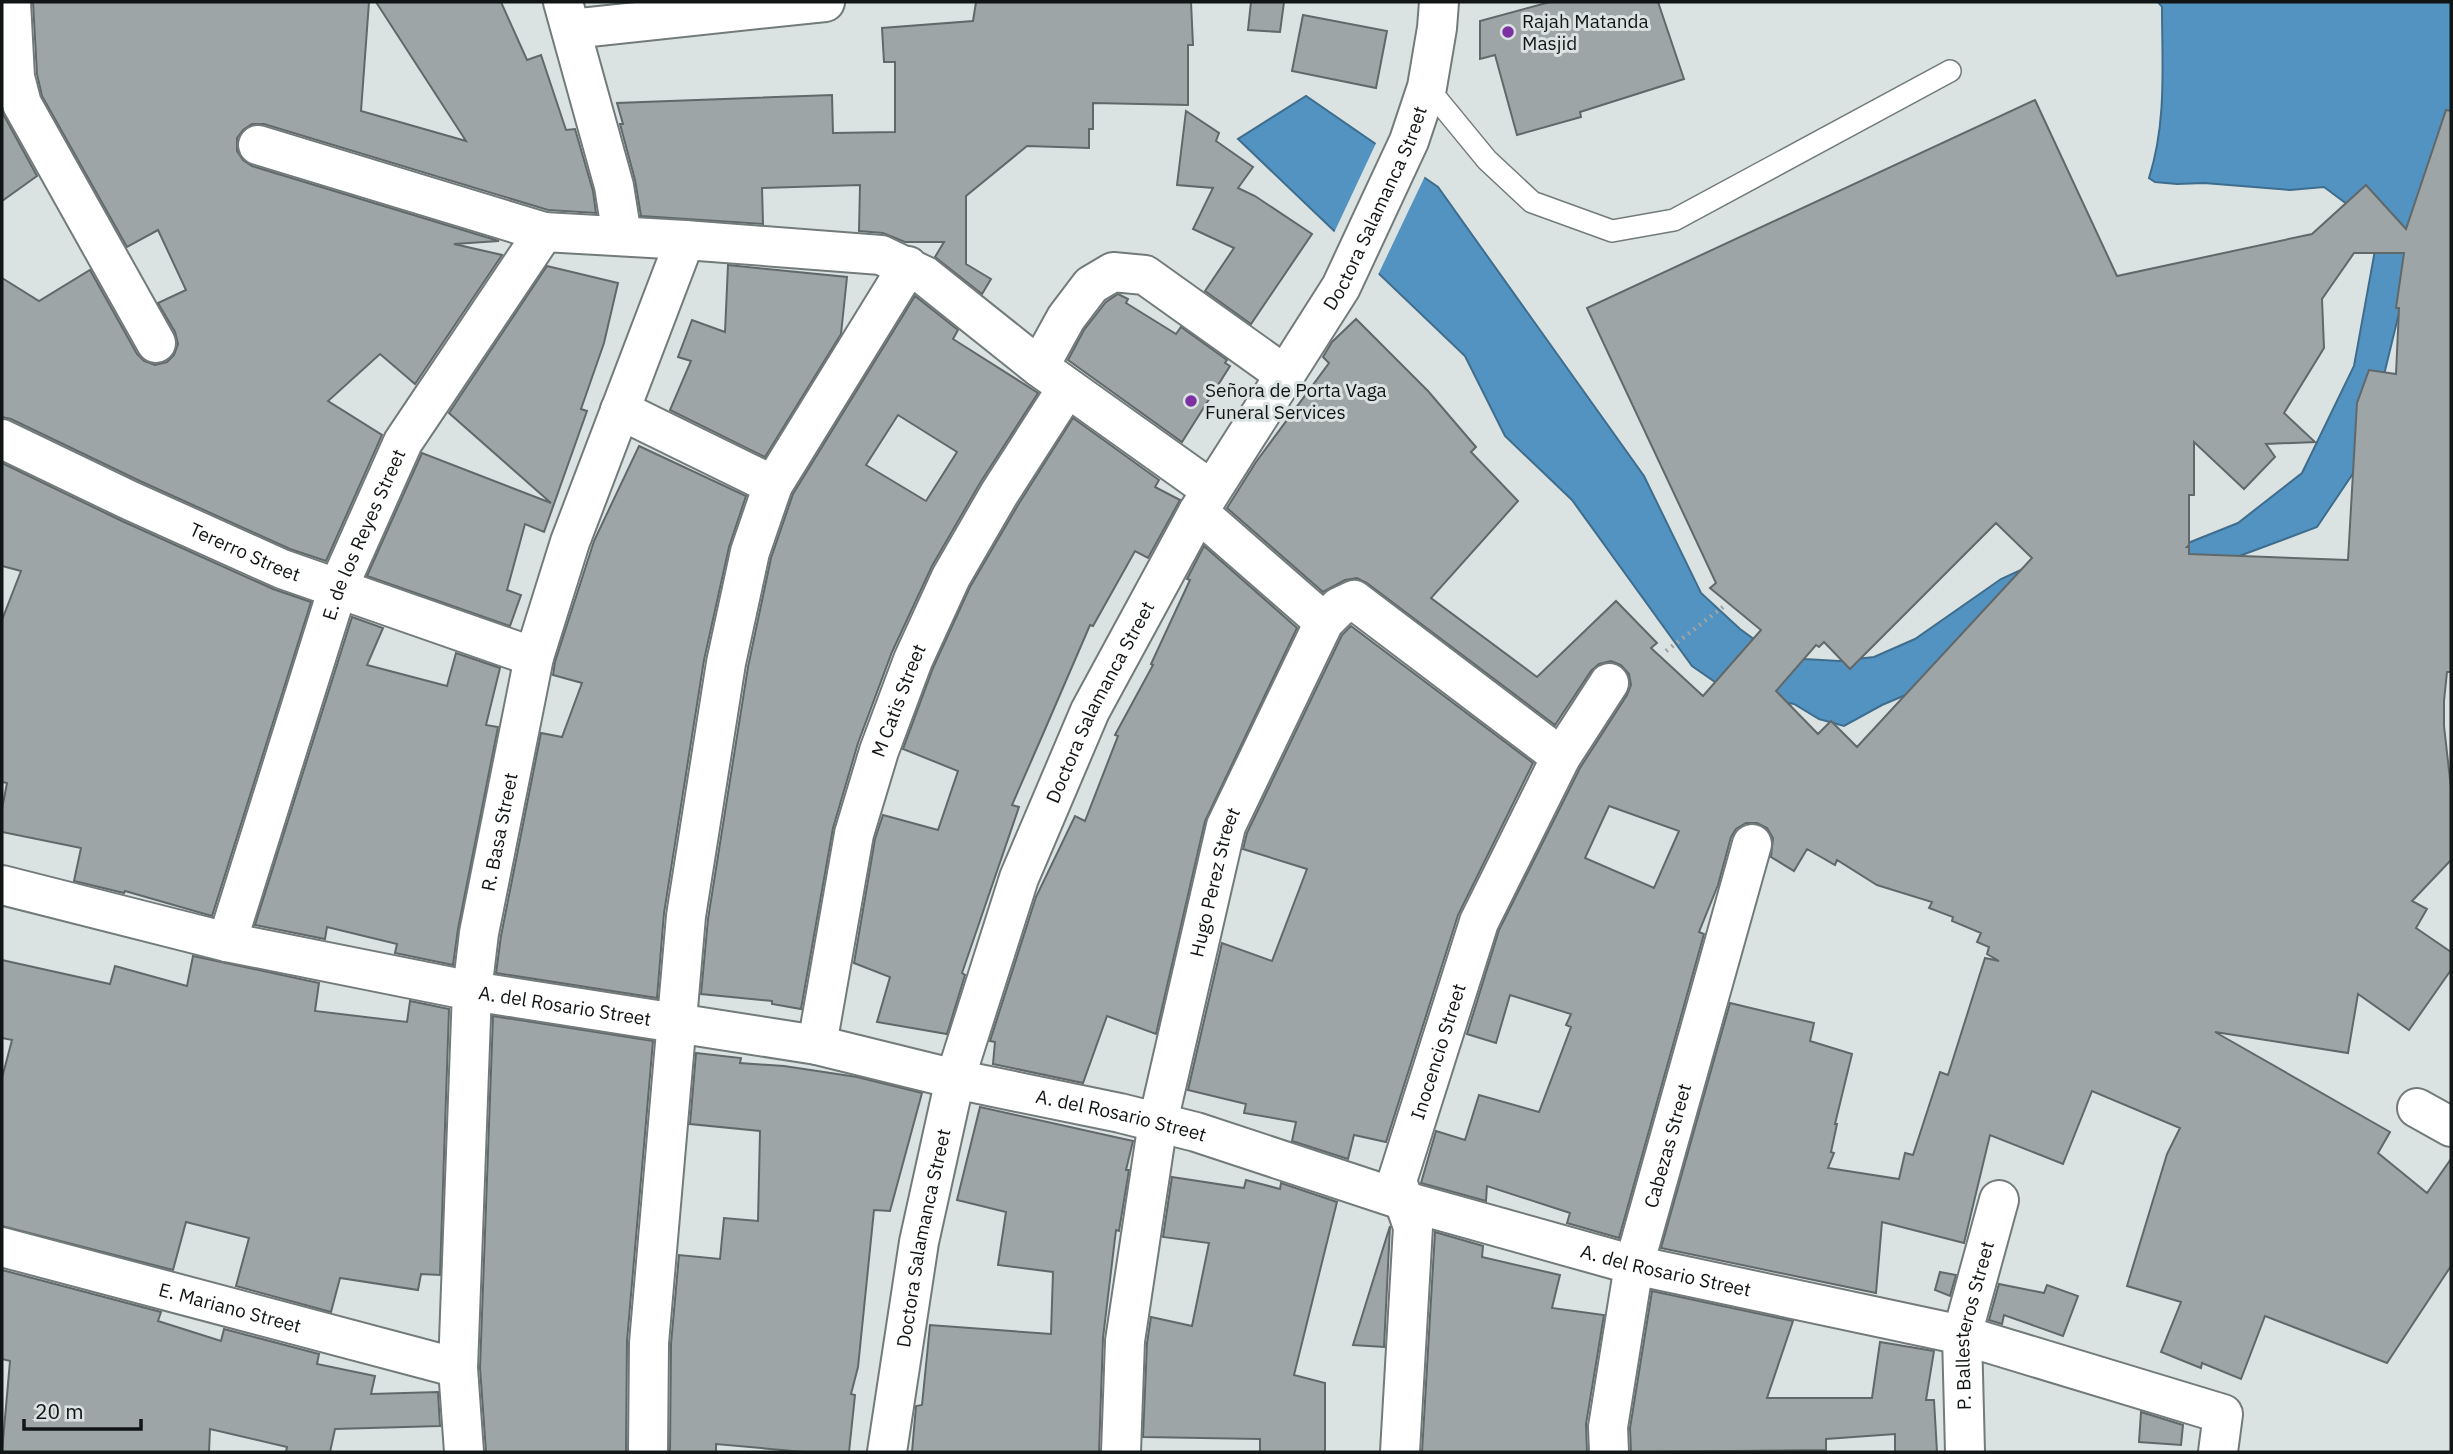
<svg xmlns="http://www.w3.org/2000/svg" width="2453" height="1454" viewBox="0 0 2453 1454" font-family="'IBM Plex Sans',sans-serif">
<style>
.water{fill:#5293c1;stroke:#3f6d8d;stroke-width:2}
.pier{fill:#dbe3e2}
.building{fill:#9ea5a7;stroke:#61686a;stroke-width:2;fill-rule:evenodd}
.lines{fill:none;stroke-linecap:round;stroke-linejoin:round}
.lane-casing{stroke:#737a7a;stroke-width:24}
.street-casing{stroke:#737a7a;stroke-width:42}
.secondary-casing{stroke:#737a7a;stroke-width:42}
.path{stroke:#9ea5a4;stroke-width:4.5;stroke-dasharray:2 5;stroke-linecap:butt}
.lane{stroke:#fff;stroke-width:21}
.street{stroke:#fff;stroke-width:38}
.secondary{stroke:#fff;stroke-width:38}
.poi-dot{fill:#7c30a2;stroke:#dbe3e2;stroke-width:2.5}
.labels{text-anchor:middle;stroke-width:6;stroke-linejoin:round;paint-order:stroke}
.poi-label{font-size:19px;fill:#121515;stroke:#dbe3e2;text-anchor:start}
.street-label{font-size:19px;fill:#121515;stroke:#dbe3e2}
</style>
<rect width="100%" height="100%" fill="#dbe3e2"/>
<!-- water -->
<path class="water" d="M 2158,2 L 2451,2 L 2451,172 L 2418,235 L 2364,457 L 2317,527 L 2199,571 L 1882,705 L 1844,726 L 1819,719 L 1794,704 L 1731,693 L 1692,666 L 1572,500 L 1505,436 L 1465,356 L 1238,139 L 1306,96 L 1438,187 L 1644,476 L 1701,593 L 1740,629 L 1769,650 L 1804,659 L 1839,661 L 1874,657 L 1915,639 L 2001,579 L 2051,556 L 2188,543 L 2238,523 L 2302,473 L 2354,366 L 2379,228 L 2324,187 L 2290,190 L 2204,183 L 2177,184 L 2155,182 L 2149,178 C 2167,122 2162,64 2162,7 Z"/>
<!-- pier -->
<path class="pier" d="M 1377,141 L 1426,174 L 1377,277 L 1333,235 Z"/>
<!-- building -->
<g class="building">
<path d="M 33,2 L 369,2 L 361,111 L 466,141 L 376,2 L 501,2 L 527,60 L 541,55 L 566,130 L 575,129 L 593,191 L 596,213 L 548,210 L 264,124 L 252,124 L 243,130 L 237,138 L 237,151 L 243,160 L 252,166 L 499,241 L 454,244 L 502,255 L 415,384 L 380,354 L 328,401 L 382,435 L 326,561 L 290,549 L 140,481 L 11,419 L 2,417 L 2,278 L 39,301 L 90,270 L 137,354 L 144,361 L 155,365 L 167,362 L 174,355 L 178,344 L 175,332 L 158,303 L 186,290 L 158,230 L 127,247 L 42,96 L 37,74 Z"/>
<path d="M 976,2 L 1191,2 L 1193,45 L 1188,45 L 1188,105 L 1093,103 L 1093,129 L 1089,129 L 1089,148 L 1027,146 L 966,196 L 966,264 L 991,279 L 982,294 L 935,257 L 944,242 L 905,242 L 883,233 L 859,231 L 860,185 L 762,188 L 763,224 L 641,216 L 635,180 L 620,124 L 623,124 L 617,103 L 832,95 L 833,133 L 895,132 L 895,62 L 884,62 L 882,28 L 973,21 Z"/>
<path d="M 1251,2 L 1284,2 L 1280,32 L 1248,30 Z"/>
<path d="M 1550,2 L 1658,2 L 1684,79 L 1580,112 L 1581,117 L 1517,135 L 1495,55 L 1480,59 L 1480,21 Z"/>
<path d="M 1303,15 L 1387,31 L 1376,88 L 1292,71 Z"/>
<path d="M 2035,100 L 2117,276 L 2312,234 L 2366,185 L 2406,229 L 2446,110 L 2451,111 L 2451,672 L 2447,672 L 2444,701 L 2444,726 L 2451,788 L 2451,860 L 2412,901 L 2427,909 L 2416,928 L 2451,952 L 2451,970 L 2409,1030 L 2358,994 L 2348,1053 L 2215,1032 L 2390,1132 L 2378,1153 L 2427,1193 L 2451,1159 L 2451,1266 L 2387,1363 L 2265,1316 L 2241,1379 L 2202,1363 L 2201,1368 L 2161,1352 L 2181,1302 L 2127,1286 L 2167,1154 L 2180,1128 L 2092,1091 L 2063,1164 L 1990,1135 L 1964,1243 L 1882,1222 L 1876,1293 L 1661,1248 L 1730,1003 L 1814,1023 L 1810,1041 L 1852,1054 L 1835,1124 L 1837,1124 L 1831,1152 L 1834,1153 L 1828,1168 L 1899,1179 L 1905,1153 L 1913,1155 L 1940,1072 L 1948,1075 L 1985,958 L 1999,961 L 1987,954 L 1989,947 L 1977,942 L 1981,933 L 1952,921 L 1953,917 L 1929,908 L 1932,902 L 1877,885 L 1837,860 L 1835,865 L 1807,849 L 1794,871 L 1771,857 L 1773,838 L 1767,828 L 1757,823 L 1746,823 L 1736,829 L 1731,837 L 1718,885 L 1699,932 L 1704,934 L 1619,1238 L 1567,1223 L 1570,1213 L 1487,1186 L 1486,1201 L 1421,1183 L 1436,1131 L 1465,1140 L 1479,1095 L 1539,1112 L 1571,1027 L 1566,1025 L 1571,1014 L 1510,995 L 1496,1043 L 1467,1034 L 1499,930 L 1580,768 L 1627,695 L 1631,685 L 1629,674 L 1621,665 L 1611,661 L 1599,664 L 1591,671 L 1555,725 L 1367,583 L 1357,578 L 1345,580 L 1323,592 L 1227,508 L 1256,462 L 1329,363 L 1323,357 L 1332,342 L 1356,319 L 1428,391 L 1476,447 L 1471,452 L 1518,501 L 1431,598 L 1537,677 L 1616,601 L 1657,643 L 1651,648 L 1703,696 L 1761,630 L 1710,588 L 1716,583 L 1587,308 ZM 2354,253 L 2404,253 L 2396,308 L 2399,308 L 2396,374 L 2369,370 L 2357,403 L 2348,560 L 2189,554 L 2189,547 L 2187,547 L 2189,545 L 2189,495 L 2194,495 L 2194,442 L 2244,489 L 2275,457 L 2266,444 L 2315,442 L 2284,413 L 2324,348 L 2322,299 ZM 1996,523 L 2032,558 L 1857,747 L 1831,721 L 1818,734 L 1776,691 L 1816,645 L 1819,647 L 1824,642 L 1850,669 ZM 1609,806 L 1679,831 L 1654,888 L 1585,858 Z"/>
<path d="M 1186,111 L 1219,133 L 1216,141 L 1253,167 L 1238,188 L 1255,196 L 1312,234 L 1251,324 L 1205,291 L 1234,248 L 1193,229 L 1213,188 L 1177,185 Z"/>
<path d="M 2,112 L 37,176 L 2,201 Z"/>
<path d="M 728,265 L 847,277 L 841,334 L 765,457 L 670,410 L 691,361 L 678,357 L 692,320 L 725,332 Z"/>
<path d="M 547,266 L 618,283 L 604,343 L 581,409 L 587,411 L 544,532 L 525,524 L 507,590 L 521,595 L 510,626 L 367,576 L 422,453 L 551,503 L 449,413 Z"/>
<path d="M 1118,294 L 1128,299 L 1126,303 L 1176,334 L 1181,327 L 1227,360 L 1225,363 L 1230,366 L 1182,442 L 1068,360 L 1084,330 L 1106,302 Z"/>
<path d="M 915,296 L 958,330 L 953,339 L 1038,393 L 980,483 L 932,566 L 892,652 L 858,743 L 833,828 L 801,1009 L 772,1004 L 772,1001 L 701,994 L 708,919 L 748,667 L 771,558 L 793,494 ZM 898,415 L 957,452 L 926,501 L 866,465 Z"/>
<path d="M 1073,418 L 1159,480 L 1155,487 L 1180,500 L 1148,558 L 1135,551 L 1093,626 L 1090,625 L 1043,734 L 1012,805 L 1019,807 L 962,973 L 965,975 L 947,1034 L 877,1022 L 890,977 L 854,963 L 875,839 L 883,815 L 938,830 L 958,771 L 903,749 L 933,668 L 970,587 L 1018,505 Z"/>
<path d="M 639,446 L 746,496 L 729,547 L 704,660 L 664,913 L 657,998 L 496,973 L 501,936 L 541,733 L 562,737 L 582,683 L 553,675 L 555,662 L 594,541 Z"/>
<path d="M 2,463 L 122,521 L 273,589 L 311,602 L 212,916 L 125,891 L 124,893 L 74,881 L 81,848 L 2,832 L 2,809 L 7,783 L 2,782 L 2,620 L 21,571 L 2,566 Z"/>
<path d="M 1204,546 L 1297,628 L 1205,821 L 1156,1034 L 1107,1016 L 1083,1083 L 993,1064 L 995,1042 L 990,1041 L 1036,897 L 1075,816 L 1085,821 L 1118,736 L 1115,735 L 1153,665 L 1151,664 L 1190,580 L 1187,579 Z"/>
<path d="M 352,617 L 383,628 L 367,665 L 447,686 L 456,653 L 500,668 L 486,725 L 498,727 L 458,929 L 453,965 L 395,953 L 397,944 L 327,927 L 325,939 L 255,925 Z"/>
<path d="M 1351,626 L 1533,763 L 1458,915 L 1386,1142 L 1354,1135 L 1348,1159 L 1292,1141 L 1296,1122 L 1244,1113 L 1246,1104 L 1188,1090 L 1222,943 L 1272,961 L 1307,869 L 1243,849 L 1247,833 L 1342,635 Z"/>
<path d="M 193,956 L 319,983 L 315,1011 L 407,1022 L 410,1001 L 449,1009 L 440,1275 L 421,1274 L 418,1290 L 340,1278 L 331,1312 L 236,1286 L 249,1238 L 186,1222 L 173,1270 L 2,1226 L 2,1078 L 12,1040 L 2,1038 L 2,960 L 110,984 L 115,966 L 187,986 Z"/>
<path d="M 493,1016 L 653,1041 L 627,1341 L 626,1452 L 486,1452 L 480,1368 Z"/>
<path d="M 696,1053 L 741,1058 L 740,1063 L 784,1066 L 857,1077 L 922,1093 L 890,1211 L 874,1210 L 858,1367 L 851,1394 L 855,1395 L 849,1452 L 804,1452 L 716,1444 L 716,1452 L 670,1452 L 671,1344 L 679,1255 L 720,1259 L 724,1218 L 758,1221 L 760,1131 L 690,1124 Z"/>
<path d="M 980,1107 L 1133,1141 L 1126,1170 L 1129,1170 L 1119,1231 L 1116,1230 L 1103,1338 L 1099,1452 L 912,1452 L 916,1406 L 922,1405 L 930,1325 L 1051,1334 L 1053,1272 L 998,1265 L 1006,1212 L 957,1200 Z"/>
<path d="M 1172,1177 L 1244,1188 L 1246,1180 L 1280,1189 L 1281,1183 L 1337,1202 L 1294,1375 L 1325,1383 L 1325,1452 L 1260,1452 L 1260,1439 L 1143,1437 L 1147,1343 L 1151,1317 L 1192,1326 L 1209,1243 L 1163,1237 Z"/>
<path d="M 1390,1226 L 1384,1347 L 1353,1345 Z"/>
<path d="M 1435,1232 L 1483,1246 L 1482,1257 L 1560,1275 L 1552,1308 L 1604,1315 L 1586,1424 L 1587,1452 L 1422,1452 Z"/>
<path d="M 2,1270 L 161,1312 L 158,1321 L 221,1341 L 224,1329 L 319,1354 L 317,1364 L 375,1376 L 371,1394 L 438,1392 L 440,1426 L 335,1429 L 330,1452 L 286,1452 L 287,1447 L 210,1429 L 209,1452 L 2,1452 L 10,1361 L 2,1359 Z"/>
<path d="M 1940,1272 L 1956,1275 L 1950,1296 L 1935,1290 Z"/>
<path d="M 1999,1284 L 2044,1293 L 2047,1285 L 2078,1296 L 2063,1336 L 2004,1315 L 2002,1324 L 1989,1320 Z"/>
<path d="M 1652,1291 L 1793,1321 L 1767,1398 L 1872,1398 L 1880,1342 L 1934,1351 L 1926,1400 L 1934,1400 L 1937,1452 L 1895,1452 L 1895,1434 L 1826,1439 L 1826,1450 L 1631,1452 L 1630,1428 Z"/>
<path d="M 2141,1412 L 2183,1425 L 2181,1445 L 2139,1442 Z"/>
</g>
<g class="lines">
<!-- lane casing -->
<g class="lane-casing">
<path id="lane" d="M 1427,87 L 1487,160 L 1532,202 L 1612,231 L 1674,220 L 1950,71"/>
</g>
<!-- street casing -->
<g class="street-casing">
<g id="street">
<path d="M 11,2 L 15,77 L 22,104 L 156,343"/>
<path d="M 563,2 L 614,186 L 622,236"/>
<path d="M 571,29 L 825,2"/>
<path d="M 258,145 L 544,232 L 685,240 L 881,255 L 925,276 L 1039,367 L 1210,489"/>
<path d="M 1039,367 L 1066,318 L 1091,285 L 1113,272 L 1145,275 L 1285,375"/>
<path d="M 620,410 L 773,485"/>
<path id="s1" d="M 2,439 L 131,501 L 282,569 L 534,657"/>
<path d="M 1198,512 L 1324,622"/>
<path id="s2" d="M 227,942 L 338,588 L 403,442 L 544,232"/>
<path id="s3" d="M 817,1045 L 854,834 L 879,751 L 913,660 L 951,577 L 999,494 L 1067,388"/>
<path id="s4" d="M 955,1079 L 1120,1113 L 1196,1132 L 1405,1201 L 1634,1265 L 1962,1335 L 2223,1414 L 2218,1452"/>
<path d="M 2417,1108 L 2451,1127"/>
<path id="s5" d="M 2,1247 L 458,1368"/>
<path id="s6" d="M 464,1452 L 458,1368 L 472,991 L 479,933 L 534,657 L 570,542 L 685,240"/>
<path d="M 648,1452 L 649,1343 L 686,916 L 726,663 L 750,552 L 773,485 L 908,266"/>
<path id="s7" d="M 1121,1452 L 1125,1341 L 1158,1122 L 1226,826 L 1324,622 L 1339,607 L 1354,600 L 1561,757"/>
<path id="s8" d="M 1400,1452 L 1413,1227 L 1397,1181 L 1479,922 L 1561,757 L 1609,683"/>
<path id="s9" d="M 1609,1452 L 1608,1427 L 1634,1265 L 1752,844"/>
<path id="s10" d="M 1965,1452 L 1962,1335 L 1999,1200"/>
</g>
</g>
<!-- secondary casing -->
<g class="secondary-casing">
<g id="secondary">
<path id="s11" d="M 2,885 L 227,942 L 472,991 L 817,1045 L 955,1079"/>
<path id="s12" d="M 887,1452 L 919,1242 L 955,1079 L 1019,878 L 1090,711 L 1198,512 L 1341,287 L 1409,141 L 1427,87 L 1437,28 L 1439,2"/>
</g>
</g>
<!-- path -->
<path class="path" d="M 1666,651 L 1723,607"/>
<!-- lane -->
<use href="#lane" class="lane"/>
<!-- street -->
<use href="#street" class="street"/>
<!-- secondary -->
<use href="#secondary" class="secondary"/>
</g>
<!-- markers -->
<g class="poi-dot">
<circle cx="1508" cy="32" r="7"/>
<circle cx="1191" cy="401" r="7"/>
</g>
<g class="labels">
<!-- poi labels -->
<g class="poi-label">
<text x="1522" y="28">Rajah Matanda<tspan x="1522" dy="22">Masjid</tspan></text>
<text x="1205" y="397">Señora de Porta Vaga<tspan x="1205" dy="22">Funeral Services</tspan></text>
</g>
<!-- street labels -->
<g class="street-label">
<text dy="7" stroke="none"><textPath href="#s12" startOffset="1351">Doctora Salamanca Street</textPath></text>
<text dy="7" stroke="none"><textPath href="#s2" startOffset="430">E. de los Reyes Street</textPath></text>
<text dy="7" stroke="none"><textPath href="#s1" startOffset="268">Tererro Street</textPath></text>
<text dy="7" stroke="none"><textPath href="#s3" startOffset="355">M Catis Street</textPath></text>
<text dy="7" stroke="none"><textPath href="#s12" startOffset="784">Doctora Salamanca Street</textPath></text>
<text dy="7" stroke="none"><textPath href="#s6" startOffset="623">R. Basa Street</textPath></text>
<text dy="7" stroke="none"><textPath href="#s7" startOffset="579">Hugo Perez Street</textPath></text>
<text dy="7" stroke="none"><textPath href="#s11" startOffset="576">A. del Rosario Street</textPath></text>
<text dy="7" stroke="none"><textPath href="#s8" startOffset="410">Inocencio Street</textPath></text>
<text dy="7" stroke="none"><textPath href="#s4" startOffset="170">A. del Rosario Street</textPath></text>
<text dy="7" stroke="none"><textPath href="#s9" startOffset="313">Cabezas Street</textPath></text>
<text dy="7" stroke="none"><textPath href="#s12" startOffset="217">Doctora Salamanca Street</textPath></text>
<text dy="7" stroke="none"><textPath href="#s4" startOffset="737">A. del Rosario Street</textPath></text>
<text dy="7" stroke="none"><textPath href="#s5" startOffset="236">E. Mariano Street</textPath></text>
<text dy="7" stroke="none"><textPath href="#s10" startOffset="128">P. Ballesteros Street</textPath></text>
</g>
</g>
<!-- border -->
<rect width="2453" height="1454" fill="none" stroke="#121515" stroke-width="7"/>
<!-- scale -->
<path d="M24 1419v10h117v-10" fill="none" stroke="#121515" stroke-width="3.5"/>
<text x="35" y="1419" font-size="21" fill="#121515" stroke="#dbe3e2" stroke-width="5" paint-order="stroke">20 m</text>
</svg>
